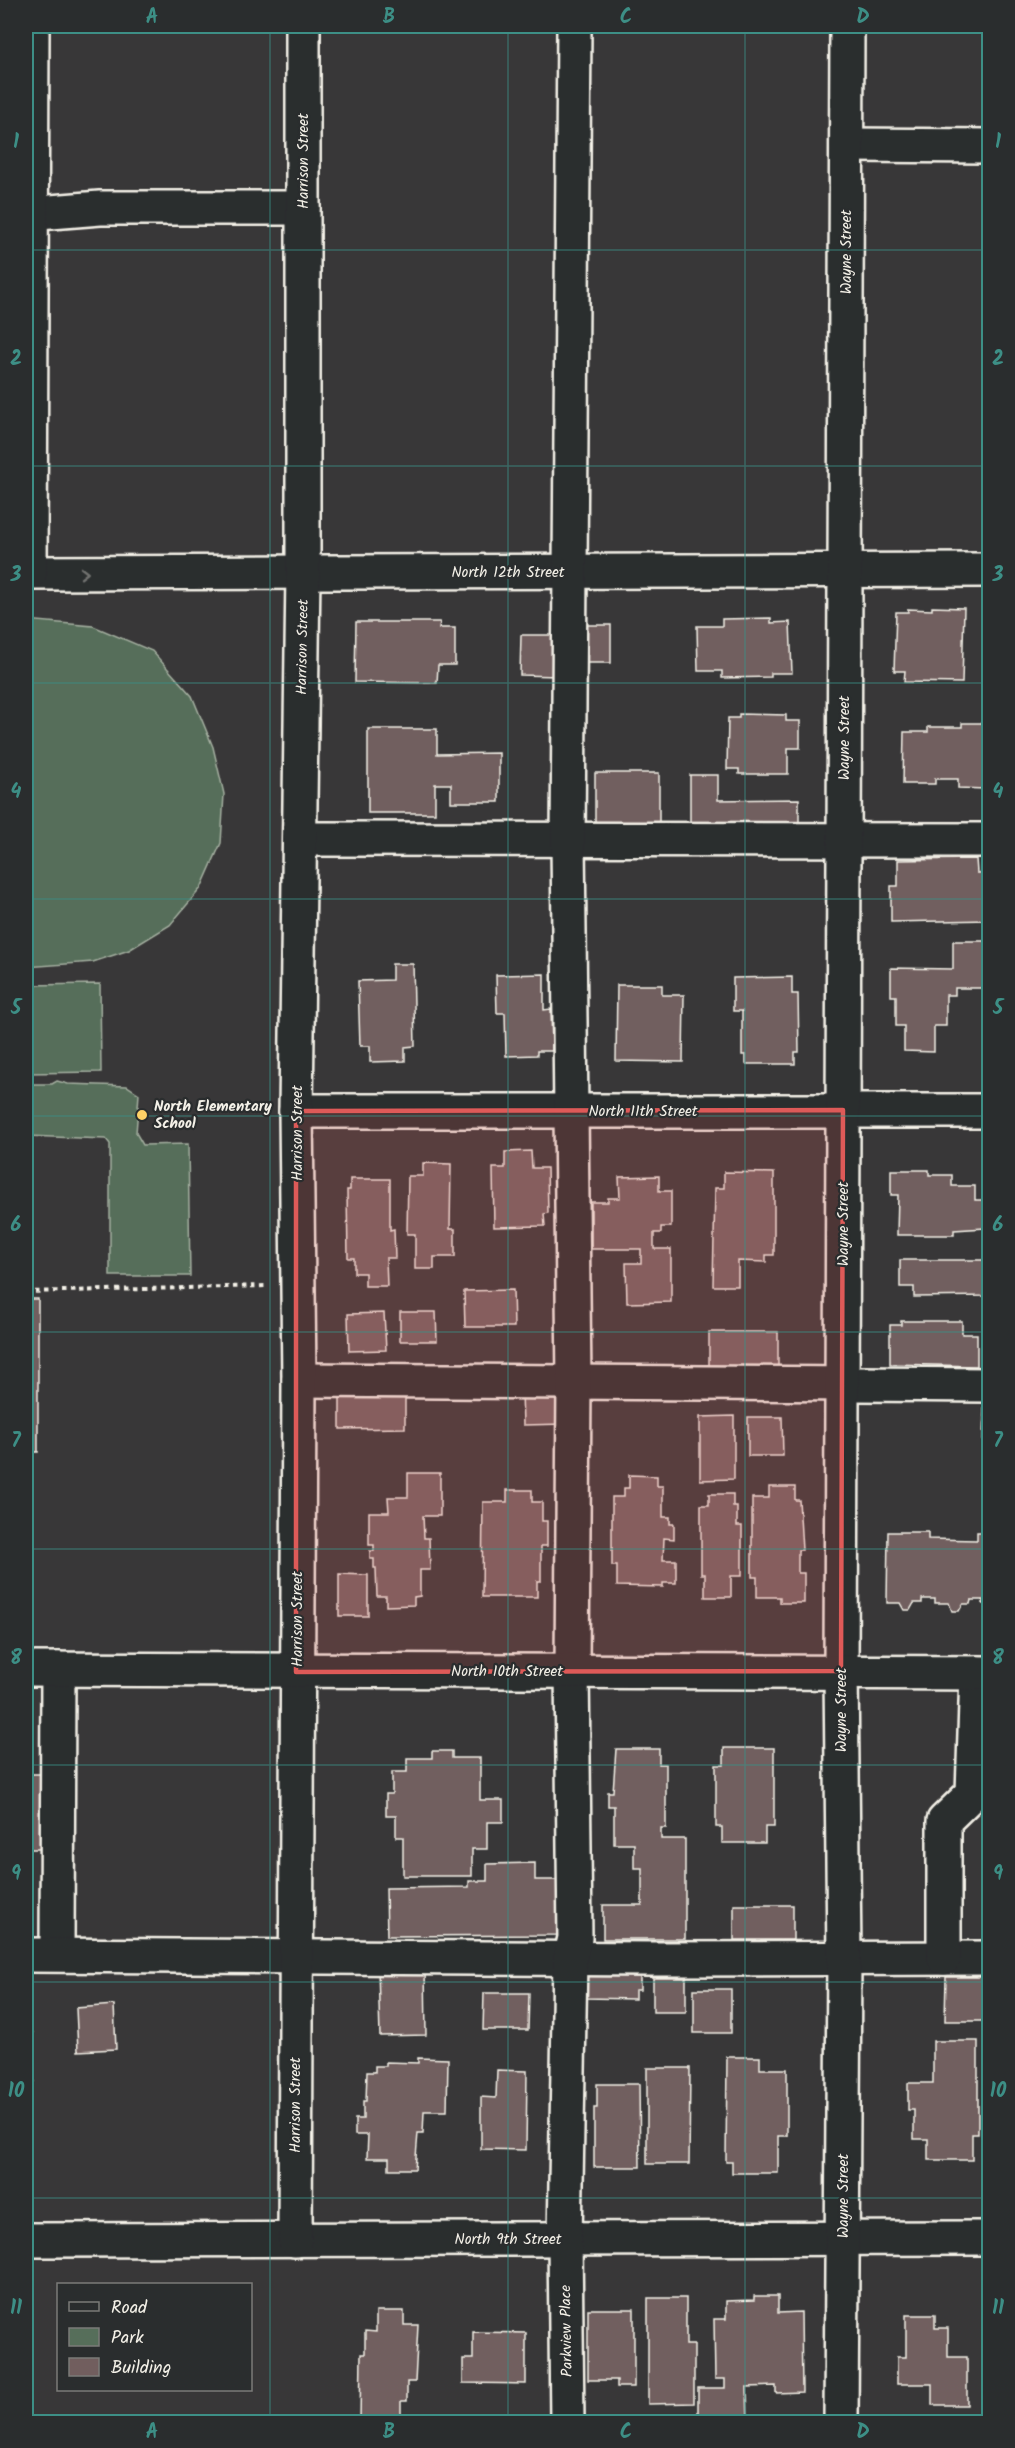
<svg xmlns="http://www.w3.org/2000/svg" width="1015" height="2448" viewBox="0 0 1015 2448" font-family="Kalam,sans-serif">
<style>
.green{fill:#566e5a;stroke:#a5b0a1;stroke-width:1.5}
.building{fill:#715e5e;stroke:#f4f1e8;stroke-width:1.5}
.lines{fill:none;stroke-linecap:round;stroke-linejoin:round}
.minor-casing{stroke:#f4f1e8;stroke-width:38}
.major-casing{stroke:#f4f1e8;stroke-width:38}
.path{stroke:#f4f1e8;stroke-width:4;stroke-dasharray:4.5 4.5;stroke-linecap:butt}
.minor{stroke:#2a2d2e;stroke-width:33}
.major{stroke:#2a2d2e;stroke-width:33}
.oneway{stroke:#71726f}
.marked{fill:#de5a58;fill-opacity:0.2;stroke:#de5a58;stroke-width:4.5;stroke-linejoin:round}
.grid{fill:none;stroke:#3d8f86;stroke-width:1.5;stroke-opacity:0.55}
.poi-dot{fill:#ffd166;stroke:#2a2d2e;stroke-width:2}
.labels{text-anchor:middle;stroke-width:4.5;stroke-linejoin:round;paint-order:stroke}
.street-label{font-size:15px;fill:#f4f1e8;stroke:#2a2d2e}
.poi-label{font-size:15px;font-weight:bold;fill:#f4f1e8;stroke:#2a2d2e;text-anchor:start}
.neatline{fill:none;stroke:#3d8f86;stroke-width:2}
.grid-label{font-size:20px;text-anchor:middle;font-weight:bold;fill:#3d8f86}
</style>
<rect width="100%" height="100%" fill="#383738"/>
<filter id="ink" filterUnits="userSpaceOnUse"><feTurbulence type="fractalNoise" baseFrequency=".0167" numOctaves="2"/><feDisplacementMap in="SourceGraphic" scale="12" xChannelSelector="R" yChannelSelector="G"/><feConvolveMatrix kernelMatrix="1 2 1 2 8 2 1 2 1" color-interpolation-filters="sRGB"/></filter>
<g filter="url(#ink)">
<!-- green -->
<g class="green">
<path d="M 26,620 L 93,626 L 152,651 L 192,696 L 213,747 L 224,794 L 221,843 L 201,888 L 170,925 L 129,950 L 93,962 L 26,967 Z"/>
<path d="M 100,984 L 101,1072 L 26,1073 L 26,985 Z"/>
<path d="M 57,1081 L 68,1084 L 127,1086 L 139,1094 L 136,1133 L 143,1145 L 188,1144 L 190,1276 L 110,1276 L 110,1144 L 106,1139 L 26,1136 L 26,1084 L 52,1084 Z"/>
</g>
<!-- building -->
<g class="building">
<path d="M 932,607 L 964,608 L 962,683 L 904,682 L 905,671 L 894,671 L 896,612 L 908,612 L 908,609 L 932,610 Z"/>
<path d="M 771,618 L 771,623 L 790,622 L 792,673 L 771,673 L 771,677 L 722,678 L 722,671 L 698,671 L 697,626 L 722,626 L 722,619 Z"/>
<path d="M 356,622 L 440,622 L 439,628 L 455,628 L 455,665 L 438,665 L 437,683 L 355,682 Z"/>
<rect x="586" y="625" width="25" height="38"/>
<path d="M 521,635 L 558,635 L 558,676 L 520,675 Z"/>
<path d="M 739,714 L 786,715 L 786,721 L 800,721 L 800,748 L 788,748 L 788,774 L 739,774 L 739,769 L 727,769 L 728,718 L 739,718 Z"/>
<path d="M 962,723 L 986,723 L 986,789 L 958,788 L 958,779 L 935,779 L 935,784 L 903,784 L 904,732 L 928,732 L 928,727 L 962,727 Z"/>
<path d="M 368,729 L 437,729 L 437,754 L 499,753 L 499,802 L 451,802 L 451,784 L 435,784 L 435,813 L 368,813 Z"/>
<rect x="595" y="773" width="64" height="58"/>
<path d="M 690,775 L 718,775 L 718,800 L 799,799 L 799,830 L 690,824 Z"/>
<path d="M 976,859 L 977,873 L 988,873 L 989,920 L 891,922 L 891,886 L 898,886 L 898,860 Z"/>
<path d="M 953,941 L 990,941 L 990,988 L 955,988 L 955,995 L 946,995 L 946,1026 L 934,1026 L 934,1052 L 904,1051 L 904,1026 L 896,1026 L 896,996 L 891,996 L 891,968 L 953,969 Z"/>
<path d="M 392,964 L 413,964 L 415,1046 L 405,1047 L 405,1061 L 370,1062 L 370,1046 L 360,1046 L 358,981 L 392,980 Z"/>
<path d="M 544,974 L 544,1010 L 551,1009 L 552,1051 L 537,1051 L 537,1055 L 506,1056 L 505,1013 L 497,1013 L 496,975 Z"/>
<path d="M 792,977 L 792,994 L 798,994 L 799,1052 L 795,1052 L 795,1064 L 746,1064 L 746,1055 L 742,1055 L 742,1011 L 733,1011 L 733,978 Z"/>
<path d="M 617,985 L 662,985 L 662,995 L 684,995 L 683,1062 L 616,1061 Z"/>
<path d="M 531,1151 L 532,1168 L 547,1168 L 548,1213 L 544,1214 L 545,1226 L 494,1227 L 493,1168 L 505,1168 L 505,1152 Z"/>
<path d="M 423,1163 L 451,1164 L 450,1229 L 455,1229 L 455,1257 L 434,1257 L 434,1269 L 415,1269 L 415,1234 L 407,1234 L 408,1176 L 423,1176 Z"/>
<path d="M 891,1170 L 929,1170 L 929,1175 L 952,1175 L 952,1186 L 975,1186 L 975,1200 L 985,1200 L 985,1228 L 954,1230 L 954,1235 L 897,1235 L 898,1195 L 891,1195 Z"/>
<path d="M 724,1172 L 774,1173 L 774,1255 L 766,1255 L 766,1262 L 738,1261 L 738,1286 L 713,1286 L 715,1188 L 724,1188 Z"/>
<path d="M 659,1176 L 659,1191 L 671,1191 L 671,1227 L 661,1227 L 661,1233 L 654,1233 L 654,1249 L 671,1249 L 671,1302 L 627,1303 L 626,1263 L 641,1263 L 641,1249 L 591,1249 L 591,1202 L 608,1202 L 608,1198 L 620,1198 L 619,1177 Z"/>
<path d="M 350,1179 L 390,1179 L 390,1230 L 394,1229 L 395,1258 L 386,1258 L 387,1286 L 365,1286 L 365,1273 L 354,1273 L 354,1258 L 348,1258 L 347,1190 L 350,1190 Z"/>
<path d="M 900,1260 L 987,1260 L 988,1296 L 914,1297 L 914,1287 L 900,1287 Z"/>
<path d="M 513,1290 L 514,1327 L 465,1327 L 464,1291 Z"/>
<rect x="26" y="1299" width="12" height="153"/>
<path d="M 400,1312 L 436,1312 L 437,1341 L 400,1341 Z"/>
<path d="M 384,1313 L 386,1350 L 349,1351 L 348,1314 Z"/>
<path d="M 901,1321 L 962,1321 L 962,1334 L 977,1334 L 977,1366 L 890,1364 L 890,1325 L 901,1325 Z"/>
<rect x="709" y="1332" width="69" height="38"/>
<path d="M 564,1389 L 565,1424 L 523,1425 L 522,1390 Z"/>
<path d="M 405,1394 L 405,1428 L 340,1429 L 340,1395 Z"/>
<path d="M 984,1403 L 990,1403 L 990,1441 L 983,1441 Z"/>
<path d="M 734,1416 L 734,1479 L 700,1480 L 700,1417 Z"/>
<path d="M 748,1417 L 782,1417 L 783,1456 L 748,1456 Z"/>
<path d="M 408,1473 L 440,1473 L 440,1516 L 423,1516 L 424,1538 L 429,1538 L 430,1570 L 420,1570 L 420,1596 L 414,1597 L 414,1605 L 386,1606 L 386,1596 L 377,1596 L 376,1568 L 374,1568 L 374,1559 L 370,1559 L 370,1551 L 374,1551 L 374,1545 L 369,1545 L 369,1512 L 389,1512 L 388,1497 L 408,1497 Z"/>
<path d="M 629,1475 L 657,1476 L 657,1486 L 663,1486 L 663,1517 L 670,1517 L 670,1524 L 674,1524 L 674,1539 L 664,1538 L 663,1560 L 676,1560 L 676,1583 L 663,1583 L 663,1587 L 617,1586 L 617,1566 L 612,1566 L 612,1497 L 624,1497 L 624,1488 L 629,1488 Z"/>
<path d="M 769,1487 L 795,1487 L 795,1500 L 799,1500 L 802,1550 L 798,1550 L 798,1573 L 804,1573 L 804,1603 L 780,1603 L 780,1597 L 757,1597 L 757,1577 L 752,1577 L 752,1498 L 769,1498 Z"/>
<path d="M 507,1490 L 532,1490 L 532,1502 L 542,1502 L 542,1521 L 547,1521 L 547,1546 L 541,1546 L 541,1581 L 537,1581 L 537,1597 L 482,1597 L 483,1502 L 507,1502 Z"/>
<path d="M 709,1494 L 733,1494 L 733,1506 L 737,1506 L 737,1526 L 742,1526 L 742,1576 L 731,1576 L 731,1597 L 705,1597 L 705,1574 L 701,1574 L 701,1505 L 709,1505 Z"/>
<path d="M 888,1532 L 928,1532 L 928,1539 L 977,1540 L 977,1532 L 990,1532 L 990,1604 L 983,1604 L 983,1600 L 971,1600 L 970,1604 L 963,1604 L 959,1611 L 952,1611 L 949,1603 L 935,1603 L 935,1599 L 922,1599 L 922,1603 L 914,1603 L 910,1610 L 904,1610 L 900,1603 L 887,1603 Z"/>
<path d="M 339,1574 L 368,1575 L 368,1616 L 339,1616 Z"/>
<path d="M 724,1748 L 774,1748 L 774,1827 L 765,1827 L 765,1843 L 722,1843 L 722,1827 L 716,1827 L 716,1765 L 724,1765 Z"/>
<path d="M 616,1749 L 659,1749 L 659,1764 L 666,1764 L 666,1828 L 661,1828 L 661,1839 L 685,1839 L 685,1939 L 603,1939 L 603,1905 L 642,1905 L 642,1868 L 634,1868 L 634,1844 L 614,1844 L 614,1806 L 608,1806 L 608,1792 L 613,1792 Z"/>
<path d="M 432,1751 L 452,1751 L 452,1758 L 480,1758 L 480,1800 L 503,1800 L 503,1822 L 487,1822 L 487,1849 L 472,1849 L 472,1876 L 403,1876 L 403,1837 L 396,1837 L 396,1816 L 386,1816 L 386,1794 L 392,1794 L 392,1772 L 407,1772 L 407,1758 L 432,1758 Z"/>
<rect x="26" y="1774" width="15" height="75"/>
<path d="M 535,1863 L 535,1880 L 558,1880 L 558,1935 L 387,1936 L 386,1888 L 469,1887 L 469,1881 L 487,1881 L 487,1864 Z"/>
<rect x="734" y="1905" width="59" height="35"/>
<path d="M 586,1966 L 640,1966 L 640,1990 L 635,1990 L 635,1999 L 586,1998 Z"/>
<path d="M 425,1968 L 426,2035 L 380,2036 L 378,1969 Z"/>
<path d="M 946,1977 L 983,1977 L 983,2021 L 945,2021 Z"/>
<rect x="653" y="1978" width="33" height="34"/>
<rect x="694" y="1989" width="37" height="44"/>
<path d="M 484,1993 L 529,1993 L 528,2030 L 483,2030 Z"/>
<path d="M 114,2005 L 116,2049 L 78,2051 L 76,2008 Z"/>
<path d="M 33,2033 L 34,2081 L 26,2081 L 26,2034 Z"/>
<path d="M 933,2041 L 978,2041 L 978,2134 L 972,2134 L 972,2160 L 928,2160 L 928,2139 L 914,2139 L 914,2110 L 908,2110 L 908,2083 L 933,2083 Z"/>
<path d="M 727,2057 L 760,2057 L 760,2069 L 787,2069 L 787,2136 L 778,2136 L 778,2173 L 732,2173 L 732,2162 L 726,2162 Z"/>
<path d="M 418,2058 L 448,2059 L 447,2111 L 424,2111 L 423,2133 L 418,2133 L 415,2169 L 389,2169 L 389,2158 L 367,2158 L 368,2135 L 355,2135 L 355,2119 L 363,2119 L 363,2101 L 366,2101 L 367,2072 L 375,2072 L 375,2066 L 386,2066 L 386,2062 L 418,2063 Z"/>
<path d="M 647,2068 L 690,2068 L 689,2164 L 647,2164 Z"/>
<path d="M 497,2070 L 527,2071 L 526,2150 L 481,2149 L 481,2097 L 496,2098 Z"/>
<path d="M 597,2084 L 639,2084 L 640,2167 L 594,2167 L 594,2108 L 597,2108 Z"/>
<path d="M 754,2296 L 778,2296 L 778,2313 L 801,2312 L 802,2392 L 776,2393 L 776,2386 L 747,2387 L 748,2422 L 698,2422 L 698,2388 L 725,2388 L 725,2379 L 715,2379 L 714,2319 L 726,2319 L 726,2301 L 754,2300 Z"/>
<path d="M 648,2298 L 686,2298 L 686,2345 L 694,2345 L 694,2403 L 648,2404 Z"/>
<path d="M 588,2309 L 634,2309 L 634,2387 L 617,2387 L 617,2380 L 588,2380 Z"/>
<path d="M 376,2311 L 404,2311 L 404,2325 L 418,2325 L 415,2382 L 407,2382 L 407,2401 L 401,2401 L 401,2422 L 360,2422 L 361,2354 L 365,2354 L 365,2331 L 376,2332 Z"/>
<path d="M 906,2315 L 935,2315 L 935,2328 L 948,2328 L 948,2357 L 967,2357 L 967,2405 L 932,2405 L 932,2384 L 897,2384 L 897,2357 L 906,2357 Z"/>
<path d="M 473,2332 L 526,2333 L 526,2384 L 463,2383 L 463,2359 L 473,2359 Z"/>
</g>
<g class="lines">
<!-- minor casing -->
<g class="minor-casing">
<g id="minor">
<path d="M 847,145 L 990,146"/>
<path d="M 26,214 L 100,208 L 303,208"/>
<path d="M 26,573 L 990,570"/>
<path d="M 30,573 L 32,26"/>
<path d="M 300,839 L 990,840"/>
<path d="M 296,1111 L 990,1111"/>
<path d="M 299,1380 L 990,1385"/>
<path d="M 57,1954 L 58,1669"/>
<path d="M 26,1955 L 650,1959 L 990,1958"/>
<path d="M 944,1958 L 944,1821 L 973,1793 L 977,1673"/>
<path d="M 26,2240 L 990,2238"/>
<path d="M 295,2240 L 299,1380 L 296,1111 L 303,572 L 303,26"/>
<path d="M 567,2422 L 565,2239 L 570,1959 L 575,1938 L 572,1670 L 574,1383 L 568,841 L 574,26"/>
<path d="M 841,2422 L 844,1958 L 841,1671 L 847,26"/>
</g>
</g>
<!-- major casing -->
<g class="major-casing">
<path id="major" d="M 26,1669 L 990,1673"/>
</g>
<!-- path -->
<path class="path" d="M 26,1292 L 265,1286"/>
<!-- minor -->
<use href="#minor" class="minor"/>
<!-- major -->
<use href="#major" class="major"/>
</g>
<!-- one-way arrows -->
<defs><path id="oneway-chevron" d="M-2-3.5L2.5 0L-2 3.5" fill="none" stroke-width="1.6" stroke-linecap="round" stroke-linejoin="round" transform="scale(1.5)"/></defs>
<use class="oneway" href="#oneway-chevron" transform="translate(84 573)"/>
</g>
<!-- marked area -->
<path class="marked" d="M 843,1110 L 841,1671 L 296,1672 L 296,1111 Z"/>
<!-- grid -->
<path class="grid" d="M 270,26 L 270,2422M 508,26 L 508,2422M 745,26 L 745,2422M 26,250 L 990,250M 26,466 L 990,466M 26,683 L 990,683M 26,899 L 990,899M 26,1116 L 990,1116M 26,1332 L 990,1332M 26,1549 L 990,1549M 26,1765 L 990,1765M 26,1982 L 990,1982M 26,2198 L 990,2198"/>
<!-- markers -->
<circle class="poi-dot" cx="142" cy="1115" r="6"/>
<g class="labels">
<!-- street labels -->
<g class="street-label">
<text transform="translate(303 161) rotate(-90)" y="5">Harrison Street</text>
<text transform="translate(846 252) rotate(-90)" y="5">Wayne Street</text>
<text x="508" y="577">North 12th Street</text>
<text transform="translate(302 647) rotate(-89)" y="5">Harrison Street</text>
<text transform="translate(844 738) rotate(-90)" y="5">Wayne Street</text>
<text x="643" y="1116">North 11th Street</text>
<text transform="translate(297 1133) rotate(-90)" y="5">Harrison Street</text>
<text transform="translate(843 1224) rotate(-90)" y="5">Wayne Street</text>
<text transform="translate(297 1619) rotate(-90)" y="5">Harrison Street</text>
<text x="507" y="1676">North 10th Street</text>
<text transform="translate(841 1710) rotate(-90)" y="5">Wayne Street</text>
<text transform="translate(295 2105) rotate(-90)" y="5">Harrison Street</text>
<text transform="translate(843 2196) rotate(-90)" y="5">Wayne Street</text>
<text x="508" y="2244">North 9th Street</text>
<text transform="translate(566 2331) rotate(-91)" y="5">Parkview Place</text>
</g>
<!-- poi labels -->
<g class="poi-label">
<text x="154" y="1111">North Elementary<tspan x="154" dy="17">School</tspan></text>
</g>
</g>
<!-- margin -->
<rect width="1015" height="2448" fill="none" stroke="#2a2d2e" stroke-width="66"/>
<!-- legend -->
<rect x="57" y="2283" width="195" height="108" fill="#2a2d2e" stroke="#7b7b78" stroke-width="1.5"/>
<rect x="69" y="2302" width="30" height="9" fill="#2a2d2e" stroke="#7b7b78" stroke-width="1.5"/>
<text x="111" y="2313" font-size="18" fill="#f4f1e8">Road</text>
<rect x="69" y="2328" width="30" height="18" fill="#566e5a" stroke="#7b7b78" stroke-width="1.5"/>
<text x="111" y="2343" font-size="18" fill="#f4f1e8">Park</text>
<rect x="69" y="2358" width="30" height="18" fill="#715e5e" stroke="#7b7b78" stroke-width="1.5"/>
<text x="111" y="2373" font-size="18" fill="#f4f1e8">Building</text>
<rect x="33" y="33" width="949" height="2382" class="neatline"/>
<g class="grid-label">
<text x="152" y="23">A</text>
<text x="389" y="23">B</text>
<text x="626" y="23">C</text>
<text x="863" y="23">D</text>
<text x="16" y="148">1</text>
<text x="998" y="148">1</text>
<text x="16" y="365">2</text>
<text x="998" y="365">2</text>
<text x="16" y="581">3</text>
<text x="998" y="581">3</text>
<text x="16" y="798">4</text>
<text x="998" y="798">4</text>
<text x="16" y="1014">5</text>
<text x="998" y="1014">5</text>
<text x="16" y="1231">6</text>
<text x="998" y="1231">6</text>
<text x="16" y="1447">7</text>
<text x="998" y="1447">7</text>
<text x="16" y="1664">8</text>
<text x="998" y="1664">8</text>
<text x="16" y="1880">9</text>
<text x="998" y="1880">9</text>
<text x="16" y="2097">10</text>
<text x="998" y="2097">10</text>
<text x="16" y="2314">11</text>
<text x="998" y="2314">11</text>
<text x="152" y="2438">A</text>
<text x="389" y="2438">B</text>
<text x="626" y="2438">C</text>
<text x="863" y="2438">D</text>
</g>
</svg>
